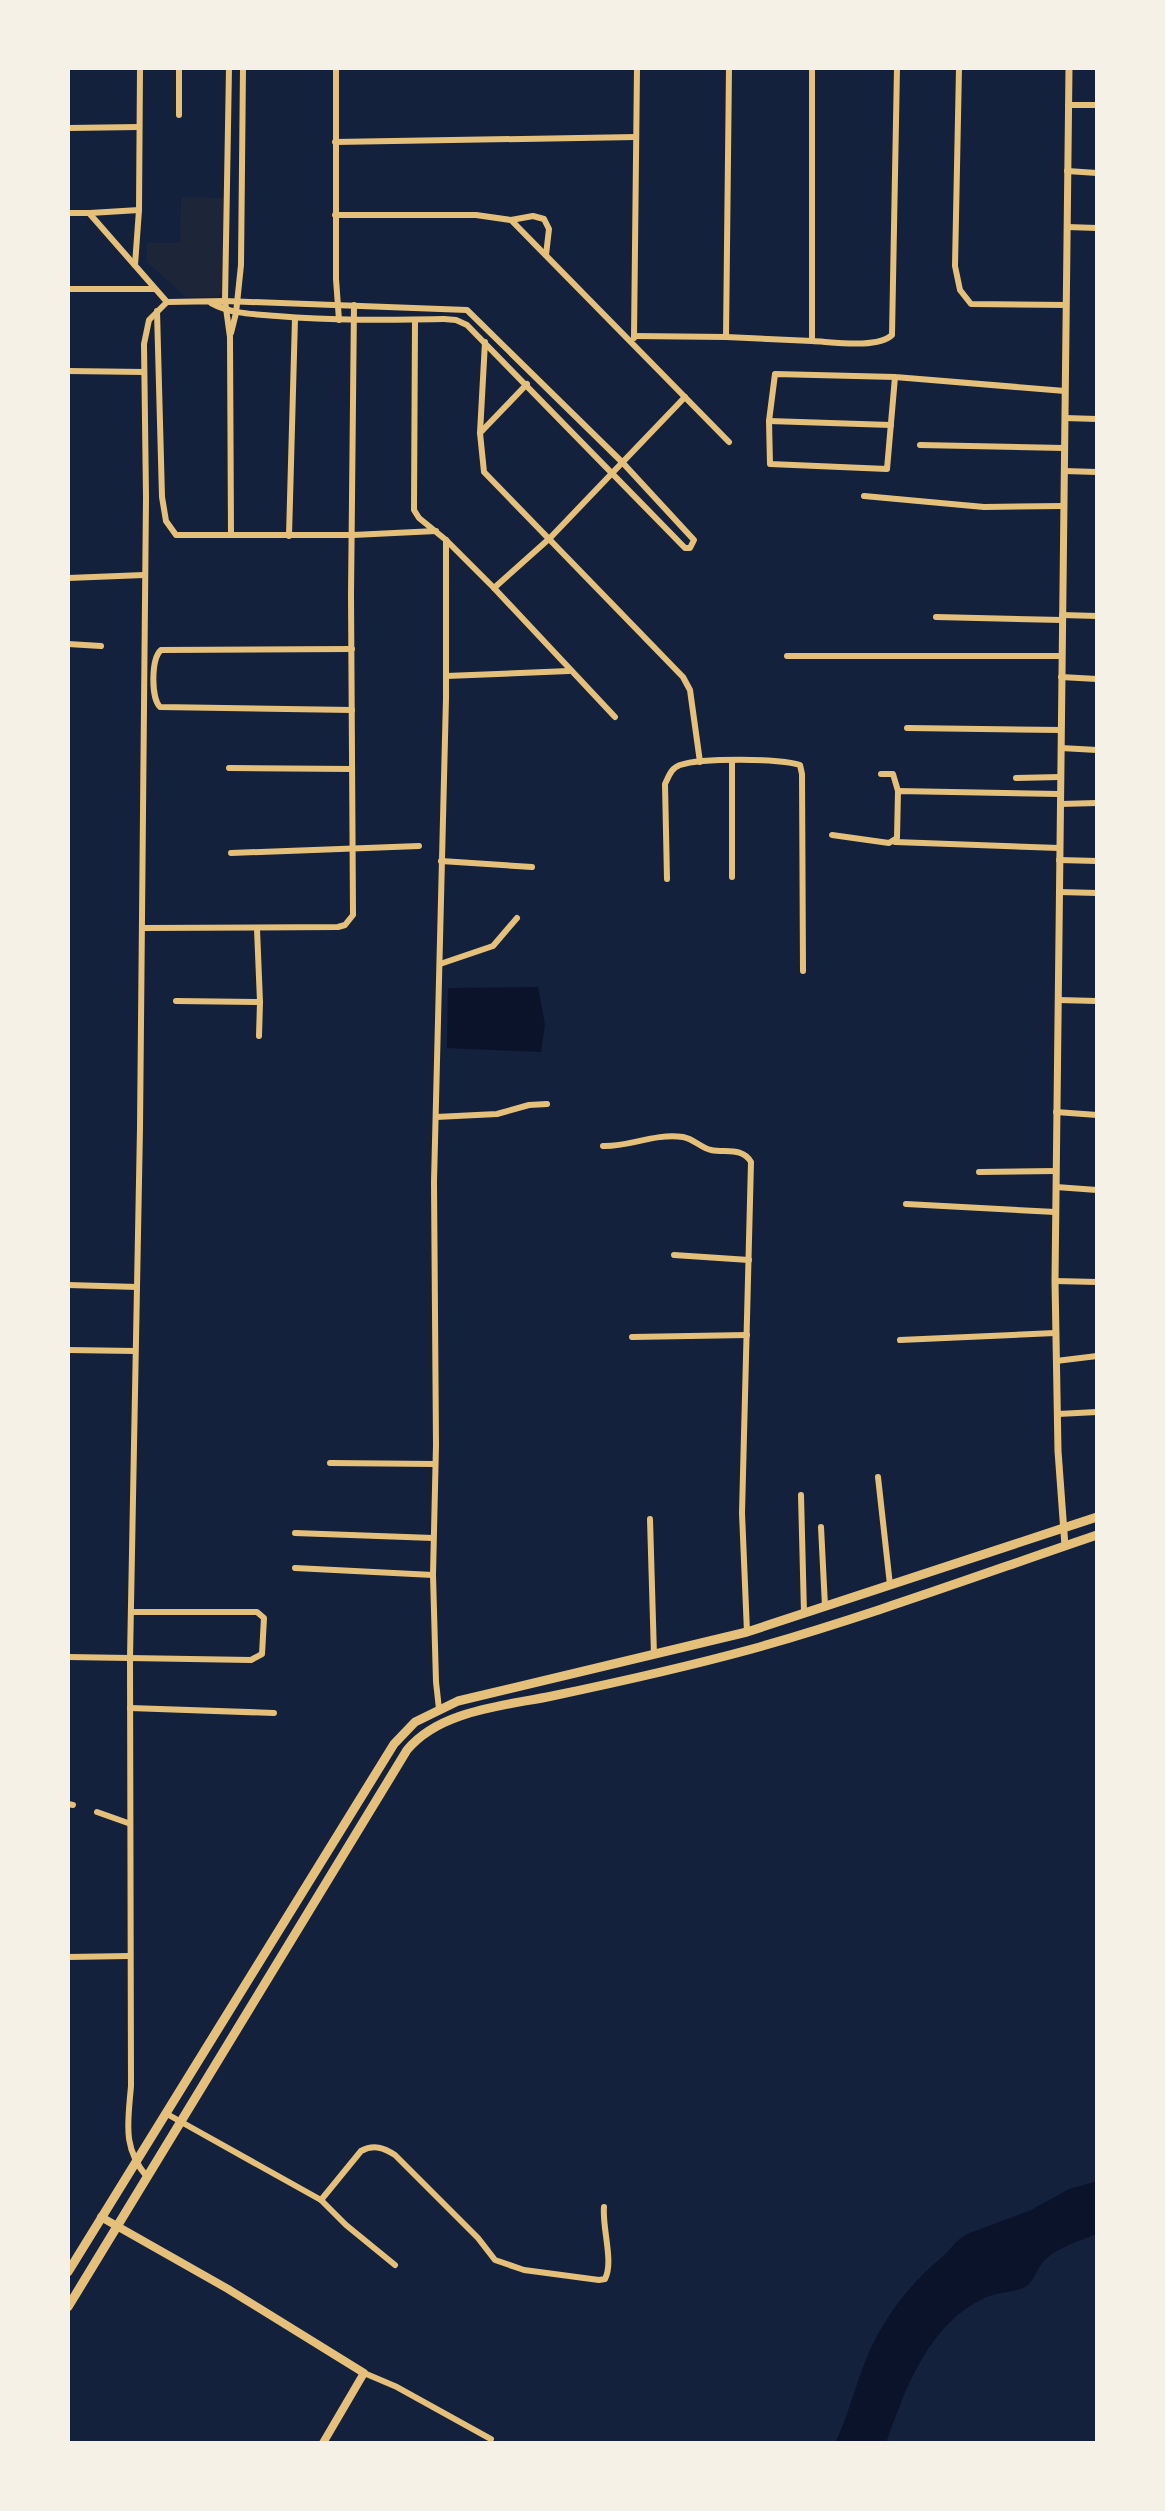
<svg xmlns="http://www.w3.org/2000/svg" width="1165" height="2511" viewBox="0 0 1165 2511" font-family="'Roboto Serif',serif">
<style>
.green{fill:#1d2539}
.water{fill:#0b132b}
.lines{fill:none;stroke-linecap:round;stroke-linejoin:round}
.minor{stroke:#e5c07b;stroke-width:6}
.tertiary{stroke:#e5c07b;stroke-width:7}
.secondary{stroke:#e5c07b;stroke-width:8}
.primary{stroke:#e5c07b;stroke-width:9}
</style>
<rect width="100%" height="100%" fill="#14213d"/>
<!-- green -->
<path class="green" d="M 181,197 L 225,198 L 224,290 L 216,297 L 186,297 L 147,262 L 147,243 L 180,243 Z"/>
<!-- water -->
<g class="water">
<path d="M 538,987 L 545,1024 L 541,1052 L 447,1048 L 448,988 Z"/>
<path d="M 1097,2181 L 1097,2234 C 1082,2240 1059,2247 1047,2258 C 1037,2266 1036,2280 1025,2287 C 1016,2292 997,2292 984,2298 C 927,2326 906,2388 886,2443 L 835,2443 C 848,2417 854,2389 865,2362 C 880,2323 908,2285 940,2259 C 950,2250 956,2240 967,2234 L 1029,2211 L 1069,2189 Z"/>
</g>
<g class="lines">
<!-- minor -->
<g class="minor">
<path d="M 179,68 L 179,115"/>
<path d="M 229,68 L 225,301 L 230,337 L 231,535"/>
<path d="M 336,68 L 336,279 L 339,320"/>
<path d="M 959,68 L 955,266 L 960,290 L 971,304 L 1066,305"/>
<path d="M 1068,105 L 1097,105"/>
<path d="M 68,128 L 139,127"/>
<path d="M 335,142 L 636,137"/>
<path d="M 1067,171 L 1097,173"/>
<path d="M 139,210 L 140,68"/>
<path d="M 68,213 L 89,213 L 167,302"/>
<path d="M 90,213 L 139,210 L 135,265"/>
<path d="M 335,215 L 476,215 L 511,220 L 729,442"/>
<path d="M 511,220 L 533,216 L 544,219 L 549,229 L 546,255"/>
<path d="M 1067,227 L 1097,228"/>
<path d="M 68,289 L 154,289"/>
<path d="M 157,311 L 162,497 L 166,521 L 176,535 L 353,535 L 436,531"/>
<path d="M 415,320 L 414,510 L 419,518 L 446,540 L 494,588 L 615,717"/>
<path d="M 231,333 L 236,313 L 241,265 L 243,68"/>
<path d="M 634,336 L 726,337 L 729,68"/>
<path d="M 726,337 L 812,341 L 812,68"/>
<path d="M 634,338 L 637,68"/>
<path d="M 812,341 C 833,342 877,349 892,335 L 897,68"/>
<path d="M 485,342 L 480,433 L 484,472 L 683,677 L 690,690 L 700,762"/>
<path d="M 68,371 L 144,372"/>
<path d="M 895,377 L 887,469 L 770,464 L 769,421 L 775,374 L 895,377 L 1065,391"/>
<path d="M 1065,418 L 1097,419"/>
<path d="M 769,421 L 891,425"/>
<path d="M 480,433 L 527,384"/>
<path d="M 920,445 L 1064,448"/>
<path d="M 1064,471 L 1097,472"/>
<path d="M 864,496 L 984,507 L 1063,506"/>
<path d="M 289,536 L 295,318"/>
<path d="M 68,578 L 144,575"/>
<path d="M 494,588 L 550,538 L 685,397"/>
<path d="M 1062,615 L 1097,616"/>
<path d="M 936,617 L 1062,620"/>
<path d="M 68,644 L 101,646"/>
<path d="M 787,656 L 1062,656"/>
<path d="M 446,676 L 569,671"/>
<path d="M 1061,677 L 1097,679"/>
<path d="M 352,710 L 160,707 C 151,698 151,659 161,650 L 352,649"/>
<path d="M 907,728 L 1061,730"/>
<path d="M 1061,748 L 1097,750"/>
<path d="M 732,761 L 732,877"/>
<path d="M 229,768 L 352,769"/>
<path d="M 881,774 L 893,774 L 898,791"/>
<path d="M 1016,778 L 1060,777"/>
<path d="M 1060,804 L 1097,803"/>
<path d="M 832,835 L 889,843 L 897,838 L 898,791 L 1060,794"/>
<path d="M 895,842 L 1059,848"/>
<path d="M 231,853 L 419,846"/>
<path d="M 1059,860 L 1097,861"/>
<path d="M 441,861 L 532,867"/>
<path d="M 667,879 L 665,784 C 669,776 671,768 680,765 C 701,758 779,758 800,765 L 802,774 L 803,971"/>
<path d="M 1059,892 L 1097,893"/>
<path d="M 142,928 L 338,927 L 345,925 L 353,915 L 351,595 L 354,305"/>
<path d="M 440,964 L 493,946 L 517,918"/>
<path d="M 1058,1000 L 1097,1001"/>
<path d="M 176,1001 L 260,1002 L 257,929"/>
<path d="M 259,1036 L 260,1002"/>
<path d="M 1056,1112 L 1097,1115"/>
<path d="M 436,1117 L 497,1114 L 529,1105 L 547,1104"/>
<path d="M 603,1146 C 629,1147 654,1133 683,1137 C 694,1139 701,1148 711,1150 C 726,1153 742,1147 751,1162 L 742,1513 L 747,1632"/>
<path d="M 979,1172 L 1056,1171"/>
<path d="M 1056,1187 L 1097,1190"/>
<path d="M 906,1204 L 1055,1212"/>
<path d="M 674,1255 L 749,1260"/>
<path d="M 1055,1281 L 1097,1282"/>
<path d="M 68,1285 L 137,1287"/>
<path d="M 632,1337 L 747,1335"/>
<path d="M 900,1340 L 1055,1333"/>
<path d="M 68,1350 L 135,1351"/>
<path d="M 1056,1361 L 1097,1356"/>
<path d="M 1058,1414 L 1097,1412"/>
<path d="M 330,1463 L 435,1464"/>
<path d="M 878,1477 L 890,1585"/>
<path d="M 801,1495 L 804,1613"/>
<path d="M 650,1519 L 654,1655"/>
<path d="M 821,1527 L 825,1606"/>
<path d="M 295,1533 L 433,1538"/>
<path d="M 295,1568 L 433,1575"/>
<path d="M 68,1657 L 251,1660 L 262,1654 L 264,1618 L 257,1612 L 131,1612"/>
<path d="M 130,1708 L 274,1713"/>
<path d="M 439,1709 L 436,1682 L 433,1575 L 436,1445 L 434,1182 L 446,698 L 446,540"/>
<path d="M 68,1804 L 73,1805"/>
<path d="M 97,1812 L 128,1823"/>
<path d="M 68,1957 L 129,1956"/>
<path d="M 167,2114 L 321,2200 L 361,2151 C 374,2144 384,2148 395,2155 L 478,2238 L 495,2260 L 524,2270 L 599,2280 L 605,2279 C 614,2262 602,2228 604,2207"/>
<path d="M 147,2177 C 122,2147 128,2123 131,2086 L 130,1658 L 140,1128 L 146,497 L 144,344 L 149,320 L 167,302 L 225,301 L 467,310 L 622,462 L 694,540 L 690,548 L 685,548 L 467,325 L 456,320 L 444,319 C 388,320 333,321 277,316 C 253,314 231,314 211,303"/>
<path d="M 321,2200 L 346,2225 L 395,2265"/>
<path d="M 364,2373 L 397,2387 L 491,2439"/>
</g>
<!-- tertiary -->
<path class="tertiary" d="M 1065,1546 L 1058,1451 L 1055,1281 L 1069,68"/>
<!-- secondary -->
<path class="secondary" d="M 101,2217 L 228,2289 L 364,2373 L 323,2443"/>
<!-- primary -->
<g class="primary">
<path d="M 68,2272 L 394,1744 L 415,1722 L 458,1701 L 747,1632 L 1097,1517"/>
<path d="M 68,2307 L 407,1750 C 440,1710 504,1706 552,1696 C 619,1682 686,1667 752,1649 C 869,1616 982,1574 1097,1535"/>
</g>
</g>
<!-- border -->
<rect width="1165" height="2511" fill="none" stroke="#f6f1e7" stroke-width="140"/>
</svg>
